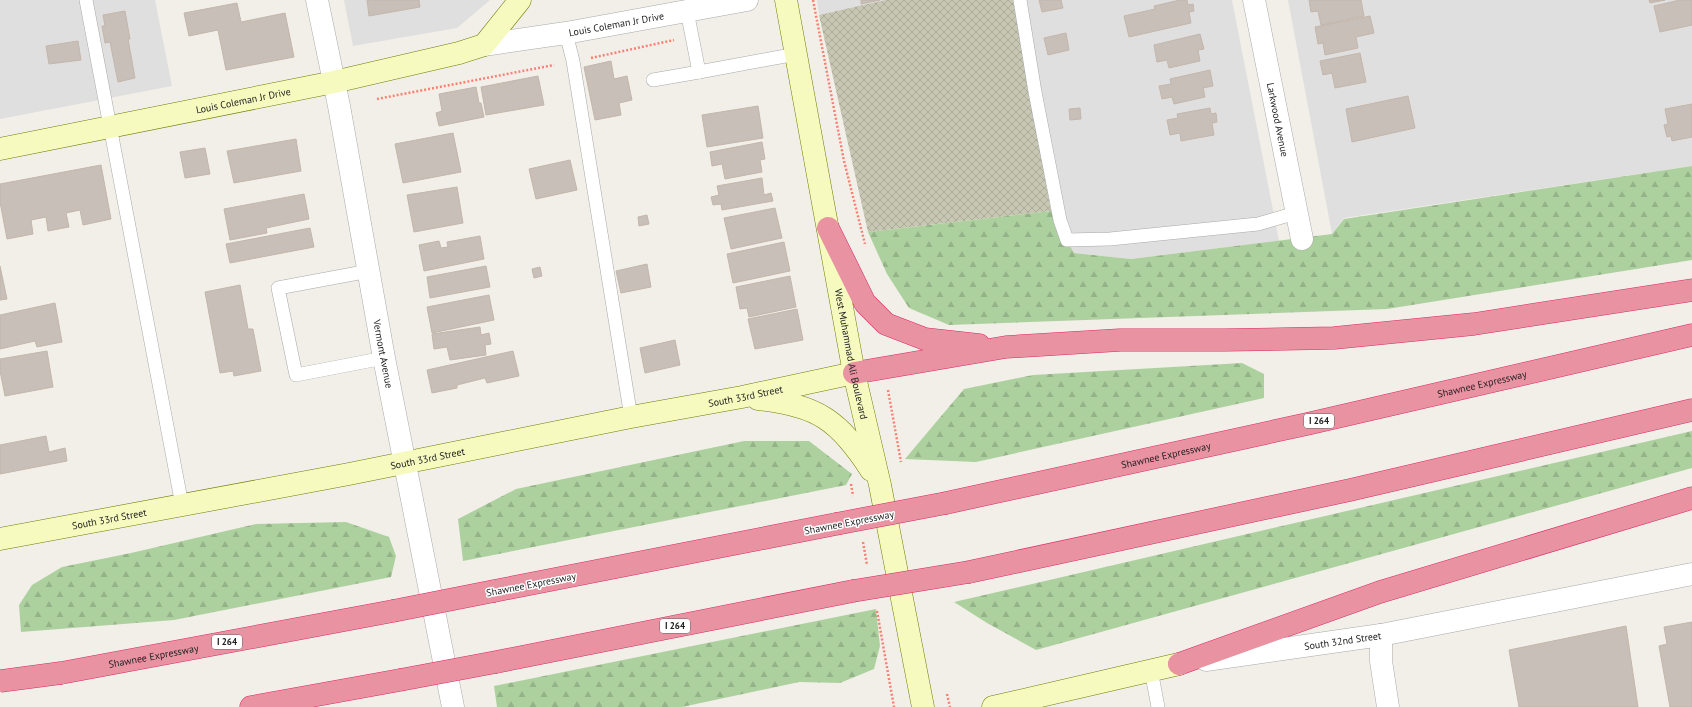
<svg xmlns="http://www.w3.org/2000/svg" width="1692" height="707" viewBox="0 0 1692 707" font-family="'PT Sans',sans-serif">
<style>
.residential{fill:#e0dfdf}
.construction{fill:url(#construction-cross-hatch)}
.forest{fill:url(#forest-firs)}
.building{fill:#c7bfb8;stroke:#c4b6ab}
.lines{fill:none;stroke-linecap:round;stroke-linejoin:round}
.lane-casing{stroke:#a9a9a9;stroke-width:14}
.street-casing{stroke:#a9a9a9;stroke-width:23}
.secondary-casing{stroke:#707d05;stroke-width:23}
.highway-casing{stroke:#dc2a67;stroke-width:23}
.path{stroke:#fa8072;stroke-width:2.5;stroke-dasharray:2 2;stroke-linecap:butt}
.lane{stroke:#fff;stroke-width:13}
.street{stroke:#fff;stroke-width:22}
.secondary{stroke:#f7fabf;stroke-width:22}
.highway{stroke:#e892a2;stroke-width:22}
.highway-bridge-casing{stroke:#dc2a67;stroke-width:23;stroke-linecap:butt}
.highway-bridge{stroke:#e892a2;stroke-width:22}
.labels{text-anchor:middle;stroke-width:3;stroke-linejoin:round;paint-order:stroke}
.shield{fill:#fff;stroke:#646464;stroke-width:1}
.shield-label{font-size:9px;font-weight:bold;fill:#222}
.street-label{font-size:10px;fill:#222;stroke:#fff}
</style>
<defs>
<pattern id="construction-cross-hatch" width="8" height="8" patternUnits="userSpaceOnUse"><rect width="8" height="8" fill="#c7c7b4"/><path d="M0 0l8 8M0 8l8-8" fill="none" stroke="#abab9a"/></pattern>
<pattern id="forest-firs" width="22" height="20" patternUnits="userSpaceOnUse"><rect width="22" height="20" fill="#add19e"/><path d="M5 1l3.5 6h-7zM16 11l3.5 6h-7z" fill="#95b388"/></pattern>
</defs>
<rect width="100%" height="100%" fill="#f2efe9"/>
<!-- residential -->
<g class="residential">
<path d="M 0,0 L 155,0 L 172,86 L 0,119 Z"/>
<path d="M 344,0 L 490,0 L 457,28 L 353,46 Z"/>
<path d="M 817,0 L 885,0 L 819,15 Z"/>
<path d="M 1013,0 L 1232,0 L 1279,241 L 1131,259 L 1074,253 L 1051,211 Z"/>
<path d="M 1288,0 L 1692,0 L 1692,166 L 1344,218 L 1332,234 Z"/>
</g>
<!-- construction -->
<path class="construction" d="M 885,0 L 1013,0 L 1051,211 L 868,232 L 819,15 Z"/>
<!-- forest -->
<g class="forest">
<path d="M 1692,166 L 1692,260 L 1387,309 L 949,325 L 909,308 L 887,274 L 868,232 L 1051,211 L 1074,253 L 1131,259 L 1332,234 L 1344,219 Z"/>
<path d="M 1242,363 L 1264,374 L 1264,398 L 976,462 L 905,459 L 964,389 L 1033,375 Z"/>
<path d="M 1692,431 L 1692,468 L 1036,650 L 987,623 L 954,602 Z"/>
<path d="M 744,441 L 809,441 L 852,474 L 846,485 L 463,561 L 458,519 L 516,489 Z"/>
<path d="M 346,522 L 389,537 L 396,556 L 391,577 L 174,620 L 21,632 L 19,605 L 32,585 L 62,567 L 131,553 L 256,524 Z"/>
<path d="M 876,609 L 880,646 L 874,669 L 840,683 L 799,682 L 682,707 L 497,707 L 494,686 Z"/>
</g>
<!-- building -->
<g class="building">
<path d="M 367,0 L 419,0 L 420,7 L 369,16 Z"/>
<path d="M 861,0 L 880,0 L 861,4 Z"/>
<path d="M 1039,0 L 1061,0 L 1063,8 L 1042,12 Z"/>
<path d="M 1180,0 L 1187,0 L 1188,5 L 1193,4 L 1194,11 L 1189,12 L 1191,23 L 1129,37 L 1124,16 L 1155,9 L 1154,6 Z"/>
<path d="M 1309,0 L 1361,0 L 1364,16 L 1321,25 L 1318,11 L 1311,12 Z"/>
<path d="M 1649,0 L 1665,0 L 1650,3 Z"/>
<path d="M 1680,0 L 1692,0 L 1692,25 L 1660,32 L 1654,6 Z"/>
<path d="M 237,3 L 241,22 L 285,13 L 294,57 L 226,70 L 218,30 L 189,36 L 184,13 Z"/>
<path d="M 125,11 L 130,39 L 128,39 L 135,78 L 118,82 L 110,42 L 105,43 L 102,26 L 105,26 L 103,15 Z"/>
<path d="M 1370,16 L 1374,33 L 1356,37 L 1358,48 L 1325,55 L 1323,43 L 1318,44 L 1315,27 Z"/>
<path d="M 1066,33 L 1069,50 L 1048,55 L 1044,38 Z"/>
<path d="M 1200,34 L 1204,49 L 1198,50 L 1200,61 L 1169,68 L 1167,60 L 1157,62 L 1154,45 Z"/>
<path d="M 78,41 L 81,60 L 49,64 L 46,46 Z"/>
<path d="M 1360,53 L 1366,82 L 1335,88 L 1332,73 L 1323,75 L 1320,61 Z"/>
<path d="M 611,61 L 614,79 L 627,76 L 632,100 L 619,103 L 621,115 L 595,120 L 584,67 Z"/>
<path d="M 1210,70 L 1213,86 L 1203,88 L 1205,97 L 1174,104 L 1172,97 L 1162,99 L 1159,86 L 1171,84 L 1170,79 Z"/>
<path d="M 538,76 L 544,105 L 486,115 L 481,87 Z"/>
<path d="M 476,87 L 479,103 L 481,103 L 484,117 L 439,126 L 436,113 L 442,111 L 439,94 Z"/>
<path d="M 1408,96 L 1415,128 L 1352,142 L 1346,109 Z"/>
<path d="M 1692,104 L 1692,137 L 1672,141 L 1671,136 L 1667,137 L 1664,125 L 1668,124 L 1665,109 Z"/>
<path d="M 758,106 L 763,138 L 707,147 L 702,115 Z"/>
<path d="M 1080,108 L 1081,119 L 1070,120 L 1069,109 Z"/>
<path d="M 1210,108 L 1211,114 L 1216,113 L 1217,122 L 1212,123 L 1214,135 L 1181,141 L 1180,133 L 1170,135 L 1167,120 L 1178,118 L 1177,114 Z"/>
<path d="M 453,133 L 461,172 L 403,183 L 395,144 Z"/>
<path d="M 296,139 L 301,171 L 234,183 L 227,151 Z"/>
<path d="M 762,142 L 765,159 L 760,160 L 762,172 L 725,179 L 722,164 L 712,166 L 710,152 Z"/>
<path d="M 205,148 L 210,174 L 185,178 L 180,152 Z"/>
<path d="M 570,160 L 577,190 L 536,199 L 529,169 Z"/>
<path d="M 101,165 L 111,219 L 83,225 L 80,210 L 66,213 L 69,227 L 48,231 L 46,217 L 31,220 L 33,234 L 7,239 L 0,202 L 0,184 Z"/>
<path d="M 762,178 L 764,195 L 771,193 L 773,201 L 722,210 L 721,204 L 713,205 L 711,197 L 719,195 L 717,186 Z"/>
<path d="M 457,187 L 463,223 L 414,232 L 407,195 Z"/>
<path d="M 304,194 L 309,219 L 266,228 L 267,233 L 230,240 L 224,209 Z"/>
<path d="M 775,208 L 782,238 L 731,249 L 724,218 Z"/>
<path d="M 647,215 L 649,224 L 639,226 L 638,217 Z"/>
<path d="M 310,228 L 314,247 L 230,263 L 226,244 Z"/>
<path d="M 480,236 L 484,259 L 424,271 L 419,245 L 439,241 L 441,248 L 448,247 L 447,242 Z"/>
<path d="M 784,242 L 790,271 L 733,283 L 727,254 Z"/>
<path d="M 647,264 L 651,287 L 621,293 L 616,271 Z"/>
<path d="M 0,266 L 7,299 L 0,300 Z"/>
<path d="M 486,266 L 490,287 L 430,298 L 427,277 Z"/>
<path d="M 540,267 L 542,276 L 534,278 L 532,269 Z"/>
<path d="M 790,276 L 796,307 L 749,317 L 747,308 L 740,309 L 736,287 Z"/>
<path d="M 240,285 L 248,329 L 253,329 L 261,371 L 234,376 L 233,371 L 220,373 L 205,292 Z"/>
<path d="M 489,295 L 494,320 L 432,333 L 427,307 Z"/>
<path d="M 55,303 L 62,342 L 37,347 L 35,341 L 0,349 L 0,315 Z"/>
<path d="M 797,309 L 803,340 L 755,349 L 748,319 Z"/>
<path d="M 480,327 L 481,335 L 489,333 L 491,344 L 485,345 L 486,355 L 450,360 L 447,347 L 434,349 L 432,334 Z"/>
<path d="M 675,340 L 680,365 L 645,373 L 640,348 Z"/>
<path d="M 47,351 L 53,387 L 5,396 L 0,371 L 0,359 Z"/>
<path d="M 513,351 L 519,376 L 487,383 L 485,378 L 457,385 L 457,388 L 432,393 L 427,370 Z"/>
<path d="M 46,436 L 49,452 L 65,448 L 67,461 L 0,474 L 0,445 Z"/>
<path d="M 1692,622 L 1692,707 L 1670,707 L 1659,646 L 1667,644 L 1664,627 Z"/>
<path d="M 1626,626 L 1638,707 L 1519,707 L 1509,650 Z"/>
</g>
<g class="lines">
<!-- lane casing -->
<g class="lane-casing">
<g id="lane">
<path d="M 86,0 L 182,505"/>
<path d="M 1020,0 L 1035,92 L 1060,220 L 1067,240 L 1110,239 L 1258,224 L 1296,213"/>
<path d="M 687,11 L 699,72 L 796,54"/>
<path d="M 566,33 L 573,61 L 631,417"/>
<path d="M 653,80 L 699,72"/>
<path d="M 369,271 L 278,288 L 296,375 L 384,358"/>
<path d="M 1151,670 L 1158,707"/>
</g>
</g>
<!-- street casing -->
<g class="street-casing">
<g id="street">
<path id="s1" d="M 317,0 L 339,106 L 384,358 L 453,707"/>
<path id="s2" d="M 1254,0 L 1302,239"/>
<path id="s3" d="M 484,45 L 566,33 L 747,0"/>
<path d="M 1381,635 L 1381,661 L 1388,707"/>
<path id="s4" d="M 1206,660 L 1381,635 L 1692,574"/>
</g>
</g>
<!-- secondary casing -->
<g class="secondary-casing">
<g id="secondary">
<path id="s5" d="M 786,0 L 854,373 L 880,485 L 923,707"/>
<path id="s6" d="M 0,149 L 334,82 L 459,53 L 484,45 L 520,0"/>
<path d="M 758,399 C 817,405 839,420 871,470"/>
<path id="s7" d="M 0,539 L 349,474 L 631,417 L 742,397 L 854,373"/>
<path d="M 993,707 L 1179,664"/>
</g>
</g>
<!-- highway casing -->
<g class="highway-casing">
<g id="highway">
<path d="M 828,228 L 865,303 L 886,324 L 925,339 L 979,345"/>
<path d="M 854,373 L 1006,347 L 1120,340 L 1224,340 L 1334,338 L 1474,324 L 1692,290"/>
<path id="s8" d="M 946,503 L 1307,424 L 1692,335"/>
<path d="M 969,572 L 1350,490 L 1692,410"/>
<path d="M 494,591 L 836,524"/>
<path d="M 496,662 L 853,591"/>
<path d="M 1179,664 L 1380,592 L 1692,498"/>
<path id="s9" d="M 61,673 L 393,611"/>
<path d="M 251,707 L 400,680"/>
</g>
</g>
<!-- path -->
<g class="path">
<path d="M 813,0 L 844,161 L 865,244"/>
<path d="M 591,58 L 674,40"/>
<path d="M 377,99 L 554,65"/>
<path d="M 888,390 L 901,462"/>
<path d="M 851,484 L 853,496"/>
<path d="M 863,542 L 867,565"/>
<path d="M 877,611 L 894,707"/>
<path d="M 947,694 L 950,707"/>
</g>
<!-- lane -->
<use href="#lane" class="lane"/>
<!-- street -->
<use href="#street" class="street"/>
<!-- secondary -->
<use href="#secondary" class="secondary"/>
<!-- highway -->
<use href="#highway" class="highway"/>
<!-- highway-bridge casing -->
<g class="highway-bridge-casing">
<g id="highway-bridge">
<path d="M 836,524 L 946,503"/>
<path d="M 853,591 L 969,572"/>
<path d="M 393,611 L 494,591"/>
<path d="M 400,680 L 496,662"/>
<path d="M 0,681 L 61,673"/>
</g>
</g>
<!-- highway-bridge -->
<use href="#highway-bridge" class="highway-bridge"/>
</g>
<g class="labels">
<!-- shield labels -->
<g class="shield">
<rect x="1304" y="414" width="30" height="14" rx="3"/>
<rect x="660" y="619" width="30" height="14" rx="3"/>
<rect x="212" y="635" width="30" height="14" rx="3"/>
</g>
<g class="shield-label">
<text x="1319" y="424">I 264</text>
<text x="675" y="629">I 264</text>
<text x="227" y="645">I 264</text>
</g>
<!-- street labels -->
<g class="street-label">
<text dy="4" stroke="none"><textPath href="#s3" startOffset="134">Louis Coleman Jr Drive</textPath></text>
<text dy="4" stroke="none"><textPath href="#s6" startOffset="248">Louis Coleman Jr Drive</textPath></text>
<text dy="4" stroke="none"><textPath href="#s2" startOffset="122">Larkwood Avenue</textPath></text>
<text dy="4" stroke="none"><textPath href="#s1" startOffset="360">Vermont Avenue</textPath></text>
<text dy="4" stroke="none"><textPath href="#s5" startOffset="360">West Muhammad Ali Boulevard</textPath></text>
<text dy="4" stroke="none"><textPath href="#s8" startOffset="549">Shawnee Expressway</textPath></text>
<text dy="4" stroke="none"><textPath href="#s7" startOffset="759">South 33rd Street</textPath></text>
<text dy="4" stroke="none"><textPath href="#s8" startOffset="225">Shawnee Expressway</textPath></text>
<text dy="4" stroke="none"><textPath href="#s7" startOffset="435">South 33rd Street</textPath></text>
<text dy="4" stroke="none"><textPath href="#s7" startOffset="111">South 33rd Street</textPath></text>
<text transform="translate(849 522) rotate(-11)" y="4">Shawnee Expressway</text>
<text transform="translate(531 584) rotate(-11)" y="4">Shawnee Expressway</text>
<text dy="4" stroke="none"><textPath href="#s4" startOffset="138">South 32nd Street</textPath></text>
<text dy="4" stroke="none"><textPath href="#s9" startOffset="94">Shawnee Expressway</textPath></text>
</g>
</g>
</svg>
